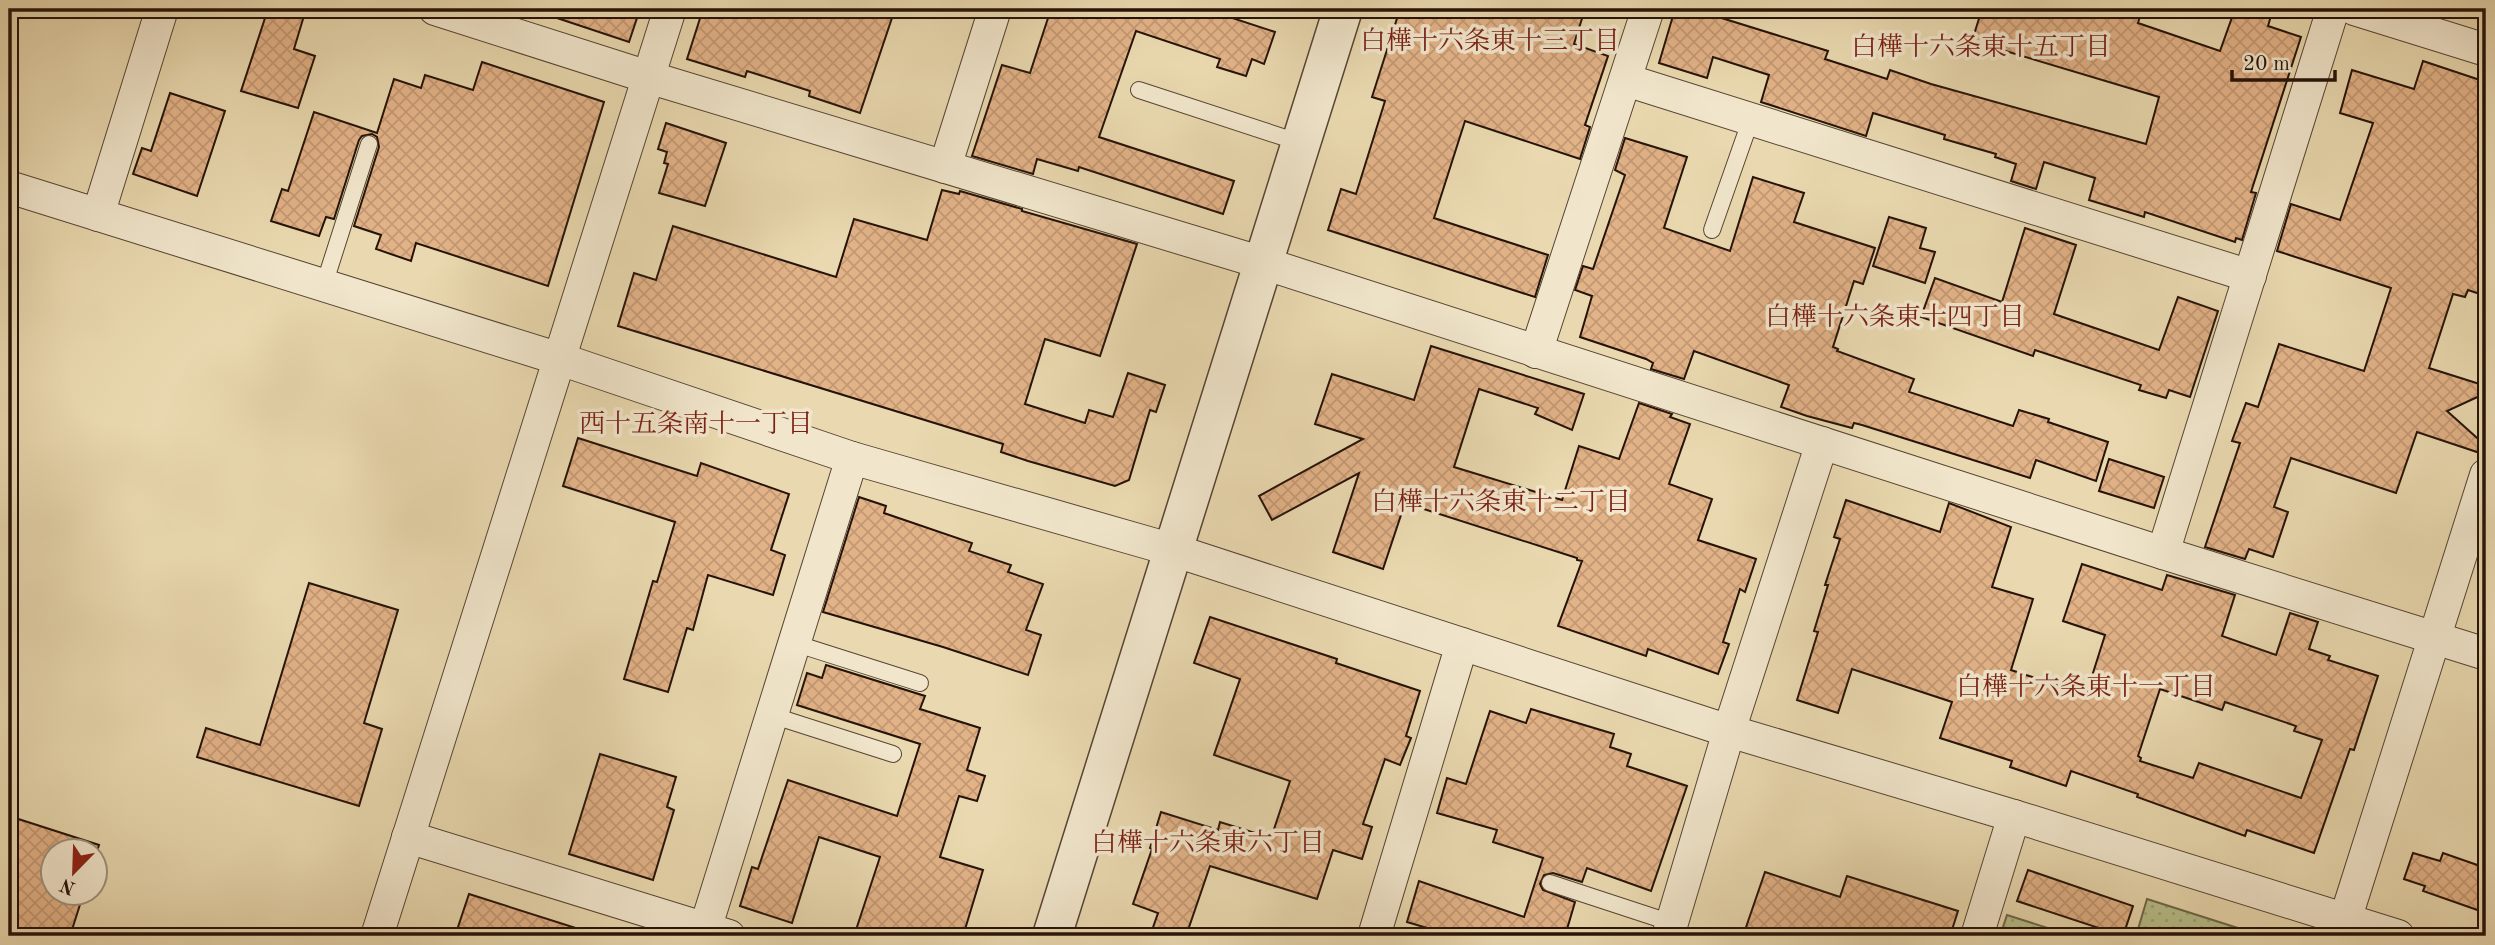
<svg xmlns="http://www.w3.org/2000/svg" width="2495" height="945" viewBox="0 0 2495 945" font-family="'Old Standard TT','Noto Serif JP',serif">
<style>
.grass{fill:url(#grass-dots);stroke:#6e694a;stroke-width:2}
.building{fill:url(#building-cross-hatch);stroke:#251309;stroke-width:2;fill-rule:evenodd}
.lines{fill:none;stroke-linecap:round;stroke-linejoin:round}
.service-casing{stroke:#564433;stroke-width:18}
.minor-casing{stroke:#564433;stroke-width:34}
.tertiary-casing{stroke:#564433;stroke-width:41}
.service{stroke:#f1e6cc;stroke-width:16}
.minor{stroke:#f1e6cc;stroke-width:32}
.tertiary{stroke:#f1e6cc;stroke-width:38}
.labels{text-anchor:middle;stroke-width:7;stroke-linejoin:round;paint-order:stroke}
.neighbourhood-label{font-size:26px;fill:#7a1f14;stroke:#f1e6cc}
</style>
<defs>
<pattern id="grass-dots" width="8" height="8" patternUnits="userSpaceOnUse" patternTransform="scale(1.75)"><rect width="8" height="8" fill="#b8bf8a"/><path d="M2 2h.1M6 6h.1" fill="none" stroke="#9ea376" stroke-width="1.8" stroke-linecap="round"/></pattern>
<pattern id="building-cross-hatch" width="8" height="8" patternUnits="userSpaceOnUse" patternTransform="scale(1.75)"><rect width="8" height="8" fill="#e3b388"/><path d="M0 0l8 8M0 8l8-8" fill="none" stroke="#c39974"/></pattern>
</defs>
<rect width="100%" height="100%" fill="#ead9b0"/>
<filter id="stains"><feTurbulence type="fractalNoise" baseFrequency=".00286" numOctaves="4"/><feColorMatrix values="0 0 0 0 .2 0 0 0 0 .09 0 0 0 0 .02 0 0 0 .5 -.17"/></filter>
<radialGradient id="worn" r=".72"><stop offset=".6" stop-color="#630" stop-opacity="0"/><stop offset="1" stop-color="#630" stop-opacity=".3"/></radialGradient>
<!-- grass -->
<g class="grass">
<path d="M 2147,899 L 2263,936 L 2136,936 Z"/>
<path d="M 2007,915 L 2073,936 L 2000,936 Z"/>
</g>
<!-- building -->
<g class="building">
<path d="M 268,9 L 306,9 L 294,49 L 315,56 L 298,108 L 241,91 Z"/>
<path d="M 546,9 L 640,9 L 629,42 L 545,14 Z"/>
<path d="M 703,9 L 895,9 L 860,113 L 809,96 L 810,91 L 747,71 L 745,77 L 687,59 Z"/>
<path d="M 1051,9 L 1205,9 L 1275,32 L 1264,64 L 1252,59 L 1246,76 L 1217,67 L 1220,59 L 1136,31 L 1099,137 L 1234,181 L 1223,214 L 1079,167 L 1078,171 L 1037,159 L 1033,174 L 972,156 L 1002,65 L 1030,73 Z"/>
<path d="M 1400,9 L 1585,9 L 1574,44 L 1608,56 L 1585,125 L 1590,127 L 1580,159 L 1465,121 L 1434,218 L 1548,255 L 1535,297 L 1328,230 L 1341,189 L 1356,194 L 1385,101 L 1372,97 Z"/>
<path d="M 1675,9 L 1714,9 L 1712,15 L 1828,51 L 1825,59 L 1887,79 L 1890,70 L 1931,84 L 2146,144 L 2159,97 L 1972,41 L 1982,9 L 2142,9 L 2138,23 L 2220,51 L 2235,9 L 2273,9 L 2268,26 L 2301,37 L 2251,192 L 2256,193 L 2242,240 L 2236,238 L 2235,242 L 2145,212 L 2144,217 L 2089,200 L 2095,178 L 2044,162 L 2036,189 L 2011,181 L 2016,164 L 1995,157 L 1996,154 L 1944,139 L 1945,135 L 1873,113 L 1866,136 L 1761,102 L 1769,75 L 1713,57 L 1707,78 L 1659,63 Z"/>
<path d="M 2423,61 L 2486,82 L 2486,296 L 2468,290 L 2465,297 L 2453,294 L 2429,368 L 2486,386 L 2486,393 L 2447,411 L 2486,446 L 2486,455 L 2417,432 L 2396,493 L 2291,458 L 2274,507 L 2288,512 L 2273,557 L 2249,549 L 2245,559 L 2205,547 L 2240,443 L 2232,441 L 2246,403 L 2258,407 L 2279,344 L 2364,371 L 2391,288 L 2277,251 L 2291,204 L 2340,220 L 2373,123 L 2340,113 L 2352,70 L 2414,89 Z"/>
<path d="M 482,62 L 604,102 L 548,286 L 416,243 L 411,261 L 376,249 L 381,235 L 354,226 L 379,147 L 377,137 L 372,134 L 362,136 L 359,140 L 334,219 L 326,217 L 319,236 L 271,221 L 282,189 L 288,191 L 314,112 L 377,133 L 394,79 L 421,88 L 425,75 L 473,90 Z"/>
<path d="M 170,93 L 225,111 L 197,196 L 133,174 L 142,148 L 151,151 Z"/>
<path d="M 666,123 L 726,143 L 705,206 L 659,193 L 668,164 L 664,163 L 667,152 L 658,149 Z"/>
<path d="M 1625,138 L 1687,157 L 1664,228 L 1730,251 L 1753,177 L 1804,193 L 1794,222 L 1875,248 L 1863,284 L 1854,281 L 1833,347 L 1838,349 L 1837,351 L 1914,379 L 1909,392 L 2013,426 L 2019,410 L 2049,419 L 2048,422 L 2108,442 L 2096,481 L 2036,460 L 2030,478 L 1862,425 L 1854,423 L 1852,428 L 1807,416 L 1781,407 L 1789,385 L 1694,351 L 1684,379 L 1651,369 L 1653,363 L 1646,359 L 1580,337 L 1592,296 L 1575,290 L 1583,266 L 1593,269 L 1625,175 L 1615,170 Z"/>
<path d="M 942,190 L 959,194 L 960,191 L 1022,209 L 1022,211 L 1137,244 L 1100,356 L 1045,339 L 1025,404 L 1085,423 L 1089,410 L 1113,417 L 1128,373 L 1165,385 L 1156,412 L 1150,410 L 1129,480 L 1115,486 L 1028,461 L 1001,452 L 1003,444 L 618,326 L 634,273 L 656,280 L 673,226 L 836,277 L 854,219 L 927,240 Z"/>
<path d="M 1889,217 L 1926,228 L 1920,248 L 1935,252 L 1925,283 L 1873,266 Z"/>
<path d="M 2025,228 L 2076,245 L 2054,314 L 2159,350 L 2178,297 L 2218,311 L 2190,397 L 2169,390 L 2166,398 L 2139,390 L 2141,385 L 2035,350 L 2033,356 L 1921,317 L 1935,278 L 2002,302 Z"/>
<path d="M 1431,346 L 1584,394 L 1572,430 L 1535,414 L 1538,408 L 1479,389 L 1454,467 L 1562,500 L 1579,446 L 1619,459 L 1639,403 L 1672,414 L 1670,417 L 1690,424 L 1669,484 L 1712,499 L 1698,540 L 1756,559 L 1745,592 L 1740,589 L 1723,642 L 1729,644 L 1718,674 L 1648,649 L 1646,656 L 1558,626 L 1582,561 L 1577,560 L 1577,558 L 1405,503 L 1383,569 L 1333,552 L 1359,473 L 1272,520 L 1259,496 L 1363,439 L 1315,424 L 1332,374 L 1414,400 Z"/>
<path d="M 578,438 L 697,476 L 701,463 L 789,494 L 771,550 L 785,555 L 773,595 L 708,575 L 693,630 L 687,628 L 668,692 L 624,679 L 653,581 L 657,582 L 675,522 L 563,486 Z"/>
<path d="M 2109,459 L 2164,477 L 2154,508 L 2099,491 Z"/>
<path d="M 859,497 L 886,506 L 884,513 L 972,543 L 969,551 L 1011,565 L 1008,572 L 1043,584 L 1026,630 L 1041,635 L 1028,675 L 943,647 L 823,612 Z"/>
<path d="M 1846,500 L 1940,532 L 1949,503 L 2011,527 L 1992,587 L 2033,599 L 2011,670 L 2086,695 L 2105,635 L 2063,621 L 2082,564 L 2162,590 L 2167,575 L 2235,595 L 2222,636 L 2276,655 L 2290,613 L 2318,622 L 2309,649 L 2330,656 L 2328,660 L 2378,676 L 2354,750 L 2350,749 L 2314,853 L 2247,830 L 2245,836 L 2137,797 L 2138,794 L 2071,771 L 2066,786 L 2010,767 L 2012,761 L 1940,738 L 1952,702 L 1852,669 L 1838,713 L 1797,700 L 1818,632 L 1814,631 L 1828,585 L 1825,585 L 1840,539 L 1834,537 ZM 2160,689 L 2222,710 L 2225,702 L 2296,726 L 2294,731 L 2322,740 L 2301,798 L 2199,763 L 2193,778 L 2140,761 L 2141,758 L 2138,756 Z"/>
<path d="M 309,583 L 398,610 L 364,723 L 382,729 L 359,806 L 197,757 L 206,728 L 260,745 Z"/>
<path d="M 1210,617 L 1337,659 L 1336,663 L 1420,691 L 1406,736 L 1411,738 L 1400,765 L 1385,759 L 1363,824 L 1372,827 L 1362,859 L 1333,850 L 1317,899 L 1210,866 L 1186,936 L 1150,936 L 1158,913 L 1133,904 L 1152,849 L 1150,848 L 1161,812 L 1218,830 L 1220,822 L 1271,838 L 1290,781 L 1214,755 L 1240,679 L 1194,663 Z"/>
<path d="M 826,665 L 925,696 L 920,709 L 980,728 L 967,770 L 985,776 L 977,801 L 959,796 L 940,857 L 983,870 L 963,936 L 854,936 L 880,857 L 819,837 L 792,923 L 740,906 L 752,867 L 758,869 L 788,780 L 897,816 L 920,744 L 797,705 L 807,673 L 822,678 Z"/>
<path d="M 1531,709 L 1614,734 L 1610,747 L 1631,754 L 1627,766 L 1687,786 L 1651,891 L 1587,868 L 1582,882 L 1553,873 L 1544,875 L 1540,884 L 1543,890 L 1575,902 L 1565,936 L 1454,936 L 1407,922 L 1419,881 L 1524,917 L 1543,858 L 1493,842 L 1497,830 L 1437,813 L 1447,778 L 1466,784 L 1490,711 L 1526,723 Z"/>
<path d="M 600,754 L 676,777 L 667,807 L 674,810 L 653,880 L 569,854 Z"/>
<path d="M 9,816 L 99,845 L 94,861 L 94,850 L 52,850 L 52,892 L 84,892 L 70,936 L 9,936 Z"/>
<path d="M 2413,853 L 2440,861 L 2443,853 L 2486,868 L 2486,913 L 2423,891 L 2425,886 L 2404,879 Z"/>
<path d="M 2028,870 L 2133,906 L 2123,936 L 2017,901 Z"/>
<path d="M 1765,872 L 1840,897 L 1847,876 L 1958,911 L 1950,936 L 1743,936 Z"/>
<path d="M 469,894 L 582,930 L 582,936 L 455,936 Z"/>
</g>
<g class="lines">
<!-- service casing -->
<g class="service-casing">
<g id="service">
<path d="M 1139,90 L 1301,143"/>
<path d="M 1712,230 L 1751,119"/>
<path d="M 324,285 L 369,144"/>
<path d="M 794,643 L 920,683"/>
<path d="M 771,715 L 893,754"/>
<path d="M 1550,883 L 1672,923"/>
</g>
</g>
<!-- minor casing -->
<g class="minor-casing">
<g id="minor">
<path d="M 435,9 L 648,77 L 1263,263 L 2163,553 L 2486,654"/>
<path d="M 2354,9 L 2486,50"/>
<path d="M 1626,80 L 2250,276"/>
<path d="M 945,167 L 995,9"/>
<path d="M 9,187 L 560,359 L 852,458 L 1173,550 L 1729,731 L 2014,816 L 2398,936"/>
<path d="M 98,215 L 162,9"/>
<path d="M 1536,352 L 1648,9"/>
<path d="M 2163,553 L 2333,9"/>
<path d="M 408,837 L 729,936"/>
<path d="M 377,936 L 670,9"/>
<path d="M 703,936 L 852,458"/>
<path d="M 1374,936 L 1462,644"/>
<path d="M 1668,936 L 1729,731 L 1822,443"/>
<path d="M 1977,936 L 2014,816"/>
<path d="M 2340,936 L 2486,475"/>
</g>
</g>
<!-- tertiary casing -->
<g class="tertiary-casing">
<path id="tertiary" d="M 1052,936 L 1343,9"/>
</g>
<!-- service -->
<use href="#service" class="service"/>
<!-- minor -->
<use href="#minor" class="minor"/>
<!-- tertiary -->
<use href="#tertiary" class="tertiary"/>
</g>
<g class="labels">
<!-- neighbourhood labels -->
<g class="neighbourhood-label">
<text x="1490" y="49">白樺十六条東十三丁目</text>
<text x="1981" y="55">白樺十六条東十五丁目</text>
<text x="1895" y="325">白樺十六条東十四丁目</text>
<text x="696" y="432">西十五条南十一丁目</text>
<text x="1501" y="510">白樺十六条東十二丁目</text>
<text x="2086" y="695">白樺十六条東十一丁目</text>
<text x="1208" y="851">白樺十六条東六丁目</text>
</g>
</g>
<!-- margin -->
<rect width="2495" height="945" fill="none" stroke="#ead9b0" stroke-width="35"/>
<rect x="10" y="10" width="2474" height="924" fill="none" stroke="#251309" stroke-width="3.5"/>
<rect x="18" y="18" width="2460" height="910" fill="none" stroke="#251309" stroke-width="2"/>
<!-- north arrow -->
<g transform="translate(74 872) rotate(203)"><circle r="33" fill="#f1e6cc" stroke="#9f927e" stroke-width="2"/>
<path d="M0-5L12 26L0 18L-12 26Z" fill="#8f2418"/>
<text y="-10" font-size="19" font-weight="bold" text-anchor="middle" fill="#251309">N</text>
</g>
<!-- scale -->
<path d="M2232 70v10h103v-10" fill="none" stroke="#251309" stroke-width="3.5"/>
<text x="2243" y="70" font-size="21" fill="#251309" stroke="#f1e6cc" stroke-width="5" paint-order="stroke">20 m</text>
<rect width="100%" height="100%" filter="url(#stains)"/>
<rect width="100%" height="100%" fill="url(#worn)"/>
</svg>
